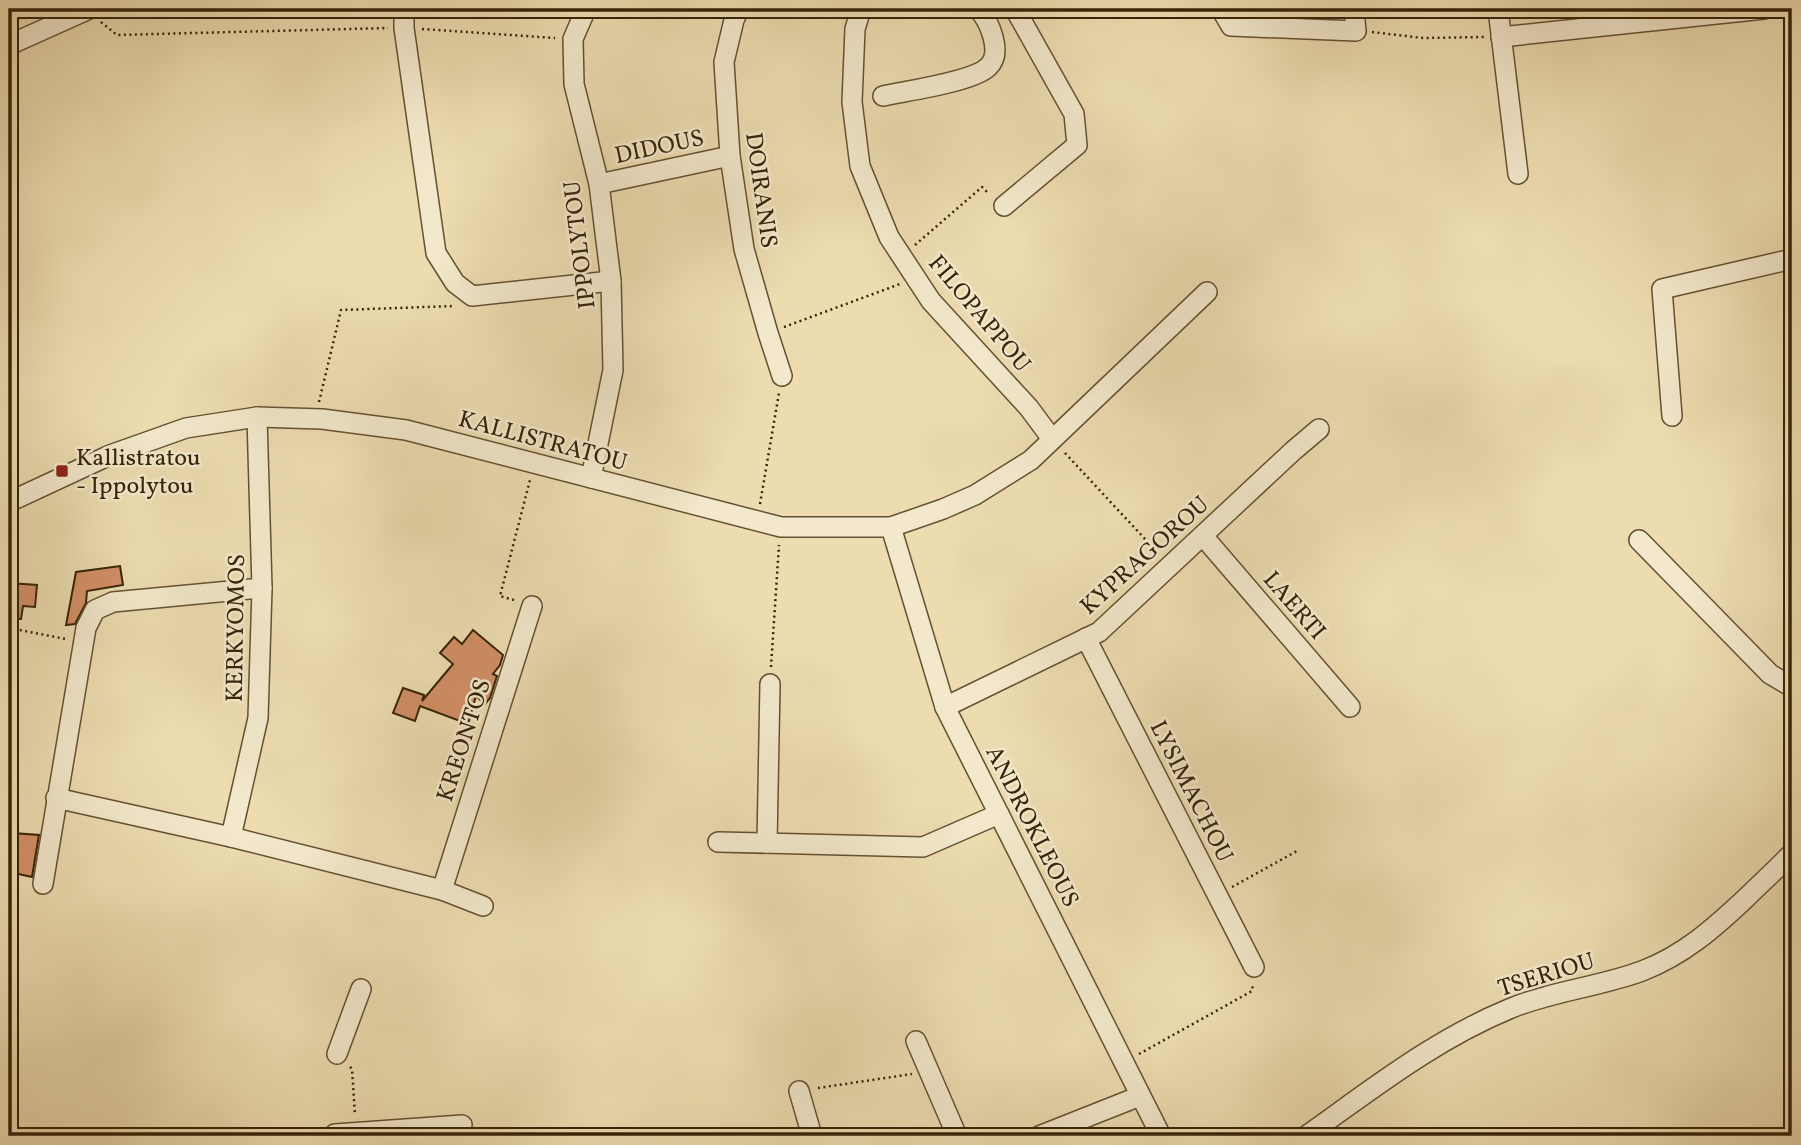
<svg xmlns="http://www.w3.org/2000/svg" width="1801" height="1145" viewBox="0 0 1801 1145" font-family="Vollkorn,serif">
<style>
.building{fill:#d28f66;stroke:#362308;stroke-width:2}
.lines{fill:none;stroke-linecap:round;stroke-linejoin:round}
.minor-casing{stroke:#645132;stroke-width:22}
.path{stroke:#362308;stroke-width:2.5;stroke-dasharray:2 3.5;stroke-linecap:butt}
.minor{stroke:#f3e8cc;stroke-width:19}
.poi-dot{fill:#8f2418;stroke:#f3e8cc;stroke-width:2.5}
.labels{text-anchor:middle;stroke-width:5;stroke-linejoin:round;paint-order:stroke}
.street-label{font-size:24px;fill:#362308;stroke:#f3e8cc}
.poi-label{font-size:24px;fill:#362308;stroke:#f3e8cc;text-anchor:start}
</style>
<rect width="100%" height="100%" fill="#ecdcb0"/>
<filter id="stains"><feTurbulence type="fractalNoise" baseFrequency=".00286" numOctaves="4"/><feColorMatrix values="0 0 0 0 .2 0 0 0 0 .09 0 0 0 0 .02 0 0 0 .5 -.17"/></filter>
<radialGradient id="worn" r=".72"><stop offset=".6" stop-color="#630" stop-opacity="0"/><stop offset="1" stop-color="#630" stop-opacity=".3"/></radialGradient>
<!-- building -->
<g class="building">
<path d="M 120,566 L 123,585 L 87,591 L 86,603 L 75,624 L 66,625 L 76,572 Z"/>
<path d="M 9,583 L 37,585 L 35,607 L 23,606 L 21,619 L 9,618 Z"/>
<path d="M 473,630 L 503,655 L 500,665 L 493,674 L 497,676 L 490,698 L 485,704 L 476,696 L 468,724 L 420,706 L 415,721 L 393,713 L 403,688 L 424,695 L 422,701 L 453,664 L 440,653 L 454,637 L 462,644 Z"/>
<path d="M 13,833 L 39,835 L 32,877 L 9,872 L 9,846 Z"/>
</g>
<g class="lines">
<!-- minor casing -->
<g class="minor-casing">
<g id="minor">
<path d="M 404,9 L 404,28 L 436,253 L 455,283 L 472,296 L 611,281"/>
<path d="M 586,9 L 573,39 L 574,84 L 599,184 L 611,281 L 613,370 L 591,478"/>
<path d="M 739,9 L 734,20 L 724,62 L 730,156 L 744,249 L 768,333 L 782,376"/>
<path d="M 861,9 L 855,29 L 852,102 L 860,166 L 889,237 L 931,301 L 1029,408 L 1052,439"/>
<path d="M 1221,9 L 1231,26 L 1356,31 L 1354,9"/>
<path d="M 1498,9 L 1518,174"/>
<path d="M 1501,37 L 1764,9"/>
<path d="M 9,45 L 87,10"/>
<path d="M 883,96 C 905,91 973,82 988,67 C 997,59 996,48 993,37 C 990,26 986,17 978,9"/>
<path d="M 599,184 L 730,156"/>
<path d="M 1004,206 L 1077,145 L 1074,114 L 1015,9"/>
<path d="M 1672,416 L 1662,289 L 1792,259"/>
<path d="M 9,502 L 110,455 L 186,428 L 257,417 L 322,419 L 406,430 L 781,527 L 891,527 L 943,509 L 975,495 L 1031,460 L 1207,292"/>
<path d="M 891,527 L 945,707 L 1161,1136"/>
<path d="M 1203,536 L 1350,707"/>
<path d="M 1639,540 L 1770,674 L 1792,687"/>
<path d="M 1086,638 L 1254,967"/>
<path d="M 945,707 L 1099,632 L 1293,451 L 1319,429"/>
<path d="M 56,798 L 231,837 L 442,890 L 483,906"/>
<path d="M 231,837 L 258,718 L 262,588 L 257,417"/>
<path d="M 718,842 L 923,847 L 999,814"/>
<path d="M 767,843 L 770,684"/>
<path d="M 43,884 L 86,628 L 95,610 L 113,602 L 262,588"/>
<path d="M 442,890 L 532,606"/>
<path d="M 916,1041 L 957,1136"/>
<path d="M 337,1054 L 361,989"/>
<path d="M 799,1091 L 812,1136"/>
<path d="M 334,1136 L 335,1134 L 462,1125"/>
<path d="M 1039,1136 L 1140,1096"/>
<path d="M 1306,1136 C 1371,1090 1434,1040 1509,1009 C 1552,991 1599,987 1642,971 C 1684,955 1714,928 1746,898 C 1761,883 1777,869 1792,853"/>
</g>
</g>
<!-- path -->
<g class="path">
<path d="M 10,9 L 17,23"/>
<path d="M 676,9 L 717,17"/>
<path d="M 101,22 L 117,35 L 388,28"/>
<path d="M 422,29 L 555,38"/>
<path d="M 1372,32 L 1423,38 L 1484,37"/>
<path d="M 915,245 L 982,187 L 989,194"/>
<path d="M 784,327 L 900,284"/>
<path d="M 319,402 L 341,310 L 454,306"/>
<path d="M 1065,453 L 1158,553"/>
<path d="M 760,504 L 779,393"/>
<path d="M 514,600 L 500,596 L 530,480"/>
<path d="M 9,628 L 66,639"/>
<path d="M 771,667 L 779,545"/>
<path d="M 1232,887 L 1297,851"/>
<path d="M 1139,1054 L 1252,991 L 1253,984"/>
<path d="M 350,1067 L 352,1069 L 355,1115"/>
<path d="M 818,1088 L 912,1074"/>
</g>
<!-- minor -->
<use href="#minor" class="minor"/>
</g>
<!-- markers -->
<rect class="poi-dot" x="55" y="464" width="14" height="14" rx="3.5"/>
<g class="labels">
<!-- street labels -->
<g class="street-label">
<text transform="translate(659 146) rotate(-12)" y="8">DIDOUS</text>
<text transform="translate(762 190) rotate(82)" y="8">DOIRANIS</text>
<text transform="translate(579 245) rotate(-97)" y="8">IPPOLYTOU</text>
<text transform="translate(980 313) rotate(50)" y="8">FILOPAPPOU</text>
<text transform="translate(543 440) rotate(15)" y="8">KALLISTRATOU</text>
<text transform="translate(1144 555) rotate(-42)" y="8">KYPRAGOROU</text>
<text transform="translate(1295 605) rotate(49)" y="8">LAERTI</text>
<text transform="translate(235 628) rotate(-89)" y="8">KERKYOMOS</text>
<text transform="translate(463 740) rotate(-72)" y="8">KREONTOS</text>
<text transform="translate(1192 791) rotate(63)" y="8">LYSIMACHOU</text>
<text transform="translate(1033 826) rotate(63)" y="8">ANDROKLEOUS</text>
<text transform="translate(1546 974) rotate(-17)" y="8">TSERIOU</text>
</g>
<!-- poi labels -->
<g class="poi-label">
<text x="76" y="465">Kallistratou<tspan x="76" dy="28">- Ippolytou</tspan></text>
</g>
</g>
<!-- margin -->
<rect width="1801" height="1145" fill="none" stroke="#ecdcb0" stroke-width="35"/>
<rect x="10" y="10" width="1780" height="1124" fill="none" stroke="#362308" stroke-width="3.5"/>
<rect x="18" y="18" width="1766" height="1110" fill="none" stroke="#362308" stroke-width="2"/>
<rect width="100%" height="100%" filter="url(#stains)"/>
<rect width="100%" height="100%" fill="url(#worn)"/>
</svg>
